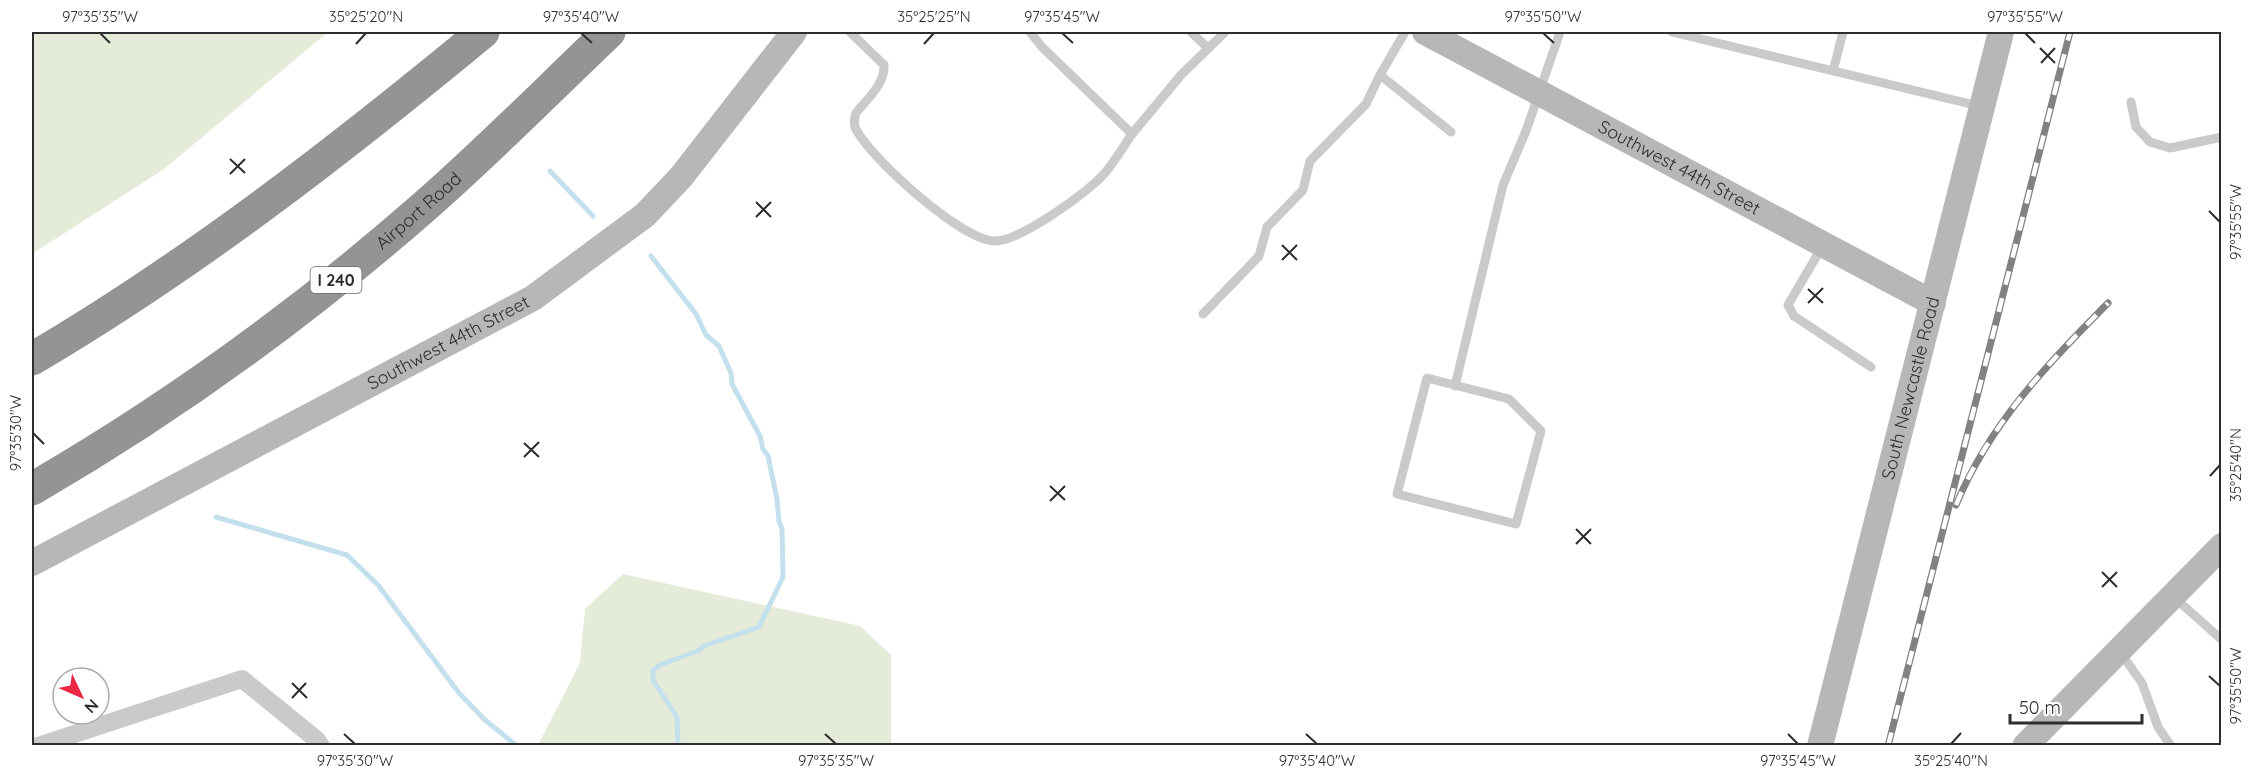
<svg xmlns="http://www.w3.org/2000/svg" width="2253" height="777" viewBox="0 0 2253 777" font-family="Quicksand,sans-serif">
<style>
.green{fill:#e4ebd9}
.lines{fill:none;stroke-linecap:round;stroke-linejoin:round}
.stream{stroke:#c4e0ec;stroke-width:5}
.lane{stroke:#cacaca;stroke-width:9}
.street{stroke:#cacaca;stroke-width:18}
.secondary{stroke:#b7b7b7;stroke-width:26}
.highway{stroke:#949494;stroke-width:33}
.rail-casing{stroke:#828282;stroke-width:7}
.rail{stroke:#fff;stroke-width:4.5;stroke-dasharray:14;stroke-linecap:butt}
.ticks{fill:none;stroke:#2d2d2d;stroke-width:2}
.labels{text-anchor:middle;stroke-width:6;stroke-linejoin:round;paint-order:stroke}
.shield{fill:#fff;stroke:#6c6c6c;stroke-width:1.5}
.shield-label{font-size:16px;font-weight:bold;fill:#2d2d2d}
.street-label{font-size:18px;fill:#2d2d2d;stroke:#fff}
.neatline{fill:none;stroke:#2d2d2d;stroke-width:2}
.ticks-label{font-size:15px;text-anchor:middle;fill:#2d2d2d}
</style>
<rect width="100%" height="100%" fill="#fff"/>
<!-- green -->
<g class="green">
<path d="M 32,32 L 328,32 L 164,169 L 32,254 Z"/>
<path d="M 623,574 L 860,626 L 891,655 L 891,745 L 538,745 L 580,663 L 585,609 Z"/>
</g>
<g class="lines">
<!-- stream -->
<g class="stream">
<path d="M 550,171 L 593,216"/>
<path d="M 651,256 L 696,314 L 706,335 L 719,346 L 731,373 L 732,384 L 760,436 L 763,449 L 768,456 L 777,499 L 779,521 L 782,529 L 783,577 L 759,627 L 704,646 L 700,650 L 660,665 L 653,670 L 653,680 L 677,717 L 678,746"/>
<path d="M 216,517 L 347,555 L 378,585 L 459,693 L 485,720 L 517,746"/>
</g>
<!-- lane -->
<g class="lane">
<path d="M 850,32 L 884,65 C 885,84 867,99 856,113 C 854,120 853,125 857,131 C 873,160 960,239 994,241 C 1017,243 1087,193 1103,175 C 1114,163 1123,147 1132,134"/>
<path d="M 1030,32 L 1042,47 L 1132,134 L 1181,75 L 1225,32"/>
<path d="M 1191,32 L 1208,48"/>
<path d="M 1405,32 L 1380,75 L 1451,132"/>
<path d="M 1672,32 L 1979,106"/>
<path d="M 1833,71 L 1843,32"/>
<path d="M 2131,102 L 2136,127 L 2150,142 L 2170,148 L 2222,137"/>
<path d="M 1822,247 L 1788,305 L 1794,316 L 1871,367"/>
<path d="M 1203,314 L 1259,256 L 1267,227 L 1303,190 L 1310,161 L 1366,104 L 1380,75"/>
<path d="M 1427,378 L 1509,399 L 1541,431 L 1516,524 L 1397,494 Z"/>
<path d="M 1455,386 L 1503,185 L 1526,131 L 1560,32"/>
<path d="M 2175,598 L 2222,640"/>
<path d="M 2120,652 L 2142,683 L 2158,727 L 2171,746"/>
</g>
<!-- street -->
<path class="street" d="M 38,746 L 242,679 L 317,740 L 321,746"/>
<!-- secondary -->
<g class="secondary">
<path id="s1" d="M 1425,32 L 1933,303"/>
<path id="s2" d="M 32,563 L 533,298 L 645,215 L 681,177 L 794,32"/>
<path id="s3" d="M 1820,746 L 2001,32"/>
<path d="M 2025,746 L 2222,546"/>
</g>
<!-- highway -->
<g class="highway">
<path d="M 32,359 C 192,265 340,150 483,32"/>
<path id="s4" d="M 32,489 C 172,408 303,313 425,206 C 488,151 548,90 609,32"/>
</g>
<!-- rail casing -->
<g class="rail-casing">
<g id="rail">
<path d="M 1956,505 C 1990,423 2046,366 2108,303"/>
<path d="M 1888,746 L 2070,32"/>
</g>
</g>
<!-- rail -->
<use href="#rail" class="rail"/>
</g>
<!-- ticks -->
<path class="ticks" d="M 100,33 L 110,43M 581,33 L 592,43M 1062,33 L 1073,43M 1543,33 L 1554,43M 2025,33 L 2035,43M 356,44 L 366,33M 924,44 L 934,33M 2040,48 L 2055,63M 2041,63 L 2055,48M 230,159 L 245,173M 230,174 L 245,159M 756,202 L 771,217M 2209,211 L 2220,222M 756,217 L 771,202M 1282,245 L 1297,260M 1282,260 L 1297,245M 1808,289 L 1823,303M 1808,303 L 1823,288M 33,433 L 44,444M 524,443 L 539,457M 524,457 L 539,442M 2210,476 L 2220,465M 1050,486 L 1065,500M 1050,501 L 1065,486M 1576,529 L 1591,544M 1576,544 L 1591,529M 2102,572 L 2117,587M 2102,587 L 2117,572M 2209,676 L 2220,686M 292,683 L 307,698M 292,698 L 306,683M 344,734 L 355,744M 825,734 L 836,744M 1306,734 L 1317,744M 1788,734 L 1798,744M 1951,744 L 1961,733"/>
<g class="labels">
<!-- shield labels -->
<rect class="shield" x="310.5" y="267" width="51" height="26" rx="4.5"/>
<g class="shield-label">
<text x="336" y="286">I 240</text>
</g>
<!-- street labels -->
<g class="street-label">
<text dy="6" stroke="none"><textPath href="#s1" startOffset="288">Southwest 44th Street</textPath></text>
<text dy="6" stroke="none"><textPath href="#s4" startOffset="477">Airport Road</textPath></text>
<text dy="6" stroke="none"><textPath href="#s2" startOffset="471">Southwest 44th Street</textPath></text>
<text dy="6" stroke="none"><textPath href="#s3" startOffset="369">South Newcastle Road</textPath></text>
</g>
</g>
<!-- border -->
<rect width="2253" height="777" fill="none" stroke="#ffffff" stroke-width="66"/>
<!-- north arrow -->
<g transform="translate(81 696) rotate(134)"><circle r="28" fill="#ffffff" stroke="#ababab" stroke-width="1.5"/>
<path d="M0-4.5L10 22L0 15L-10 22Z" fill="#ed2644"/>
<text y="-9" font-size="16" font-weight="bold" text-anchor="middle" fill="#2d2d2d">N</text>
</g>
<!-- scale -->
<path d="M2010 714v9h132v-9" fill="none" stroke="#2d2d2d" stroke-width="3"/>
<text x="2019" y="714" font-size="18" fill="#2d2d2d" stroke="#ffffff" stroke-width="4.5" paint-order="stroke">50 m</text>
<rect x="33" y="33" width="2187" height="711" class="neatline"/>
<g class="ticks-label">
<text x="100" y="22">97°35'35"W</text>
<text x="366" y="22">35°25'20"N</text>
<text x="581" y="22">97°35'40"W</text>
<text x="934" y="22">35°25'25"N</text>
<text x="1062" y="22">97°35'45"W</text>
<text x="1543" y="22">97°35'50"W</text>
<text x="2025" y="22">97°35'55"W</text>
<text transform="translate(2236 222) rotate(-90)" y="5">97°35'55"W</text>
<text transform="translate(16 433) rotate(-90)" y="5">97°35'30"W</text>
<text transform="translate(2236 465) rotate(-90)" y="5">35°25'40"N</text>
<text transform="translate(2236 686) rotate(-90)" y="5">97°35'50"W</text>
<text x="355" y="766">97°35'30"W</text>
<text x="836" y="766">97°35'35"W</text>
<text x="1317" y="766">97°35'40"W</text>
<text x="1798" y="766">97°35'45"W</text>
<text x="1951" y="766">35°25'40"N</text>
</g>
</svg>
